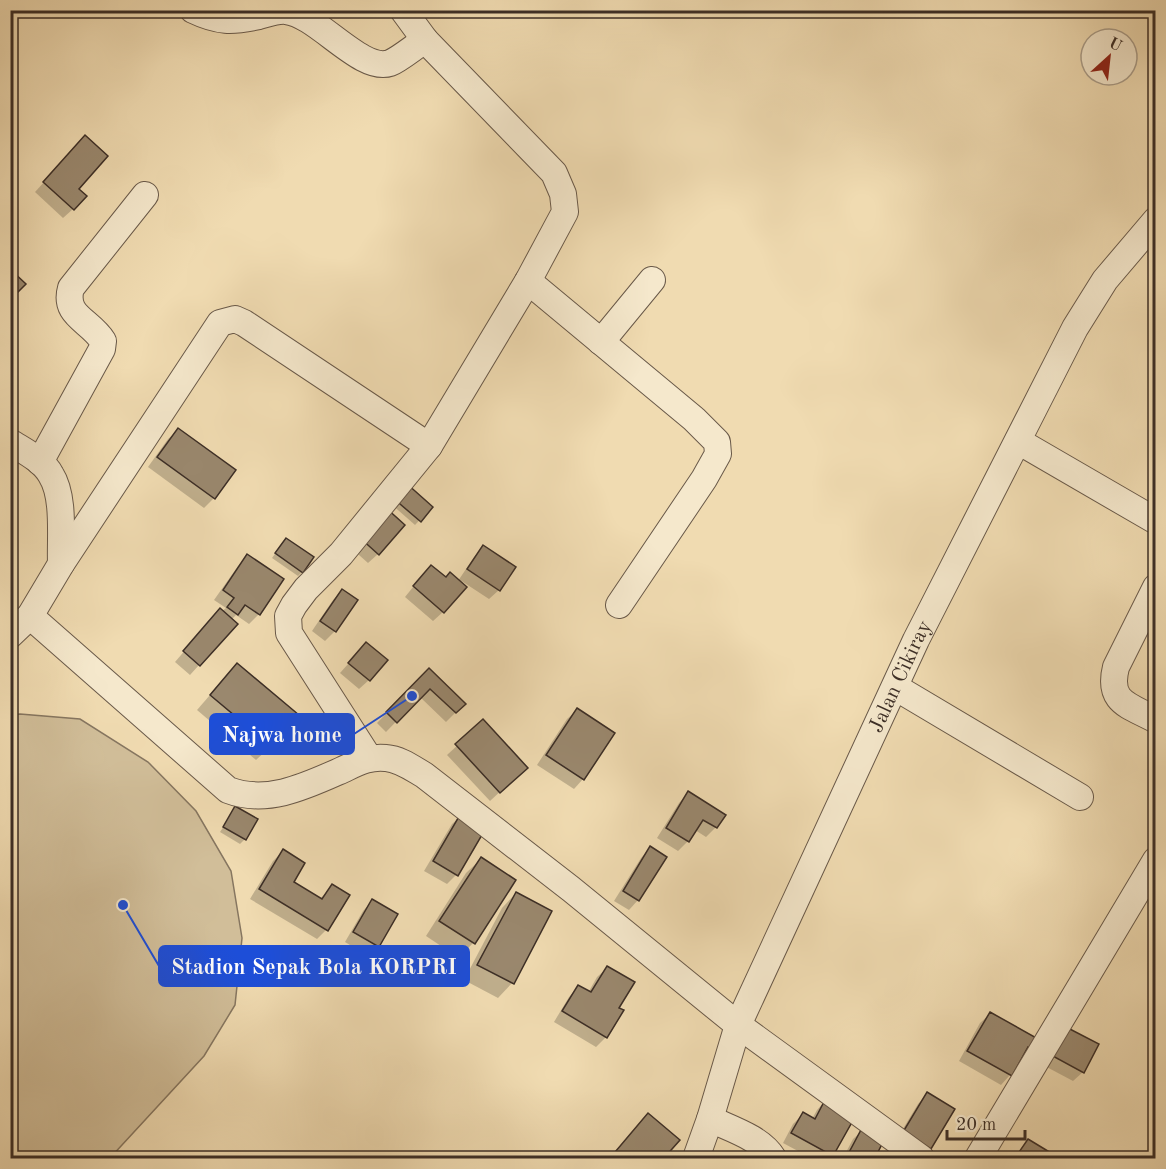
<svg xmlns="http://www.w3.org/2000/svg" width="1166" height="1169" viewBox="0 0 1166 1169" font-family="'Old Standard TT',serif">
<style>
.green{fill:#d1be99;stroke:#867660;stroke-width:1.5}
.shadow{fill:#0003}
.building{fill:#9a886e;stroke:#3c2e26;stroke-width:1.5}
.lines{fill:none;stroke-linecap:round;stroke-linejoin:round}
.minor-casing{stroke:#695949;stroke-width:28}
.minor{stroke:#f5e8cc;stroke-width:26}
.labels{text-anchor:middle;stroke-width:5;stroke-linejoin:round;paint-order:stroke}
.street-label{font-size:21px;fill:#3c2e26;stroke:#f5e8cc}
.leader{fill:none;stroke:#1d4ed8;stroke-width:2}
.callout-dot{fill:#1d4ed8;stroke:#f5e8cc;stroke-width:2}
.callout{fill:#1d4ed8;stroke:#1d4ed8;stroke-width:2}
.callout-label{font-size:22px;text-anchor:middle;font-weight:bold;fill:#fff}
</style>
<rect width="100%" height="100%" fill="#f0dbb1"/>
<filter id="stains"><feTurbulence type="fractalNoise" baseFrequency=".00333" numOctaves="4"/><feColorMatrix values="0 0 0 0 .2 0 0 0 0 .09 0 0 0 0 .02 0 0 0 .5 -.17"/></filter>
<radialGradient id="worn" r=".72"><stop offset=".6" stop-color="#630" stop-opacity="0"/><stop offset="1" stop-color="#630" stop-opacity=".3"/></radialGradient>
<!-- green -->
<path class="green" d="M 20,714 L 80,719 L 148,762 L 196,811 L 231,871 L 242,938 L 235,1005 L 204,1056 L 110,1158 L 11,1158 L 10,715 Z"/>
<!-- shadow -->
<g class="shadow">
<path d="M 76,147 L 76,189 L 73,209 L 63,218 L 35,192 Z"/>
<path d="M 10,209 L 15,214 L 10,219 Z"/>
<path d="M 178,430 L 214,498 L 204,508 L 148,467 L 168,439 Z"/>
<path d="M 402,490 L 431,508 L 415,525 L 390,503 Z"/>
<path d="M 375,518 L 378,554 L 368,563 L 350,547 Z"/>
<path d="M 282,544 L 302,572 L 298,576 L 272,558 Z"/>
<path d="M 483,547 L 499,590 L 489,599 L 460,580 L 443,612 L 433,621 L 405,597 L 422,576 L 458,581 L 474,557 Z"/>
<path d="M 247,556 L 259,614 L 249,624 L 236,615 L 231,620 L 236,624 L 190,675 L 175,662 L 211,620 L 226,608 L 214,600 L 238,566 Z"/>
<path d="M 342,591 L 335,631 L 325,641 L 312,631 L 333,600 Z"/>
<path d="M 357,654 L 369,680 L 359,689 L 340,673 Z"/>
<path d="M 429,670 L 464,704 L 446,722 L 420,697 L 386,732 L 377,723 Z"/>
<path d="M 223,680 L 271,746 L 256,760 L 197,710 Z"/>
<path d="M 577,710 L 583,779 L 574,789 L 537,765 L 567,719 Z"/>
<path d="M 483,722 L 516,777 L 490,801 L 447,755 Z"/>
<path d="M 688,793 L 716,827 L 706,837 L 695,830 L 688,841 L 678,851 L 657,838 L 679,803 Z"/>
<path d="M 236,808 L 245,839 L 240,844 L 220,832 Z"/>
<path d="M 462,815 L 456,875 L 447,884 L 424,871 L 452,824 Z"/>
<path d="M 650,848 L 638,900 L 629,910 L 614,901 L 641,858 Z"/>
<path d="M 283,851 L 292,883 L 320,899 L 332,886 L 326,930 L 317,939 L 250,899 L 273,861 Z"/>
<path d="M 481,859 L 514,880 L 473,943 L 459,958 L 426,936 L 466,873 Z"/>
<path d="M 516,893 L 550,911 L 512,983 L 498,998 L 464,980 L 502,908 Z"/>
<path d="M 372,901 L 378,946 L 368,956 L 345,942 L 363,911 Z"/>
<path d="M 607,968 L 617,1009 L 606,1037 L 596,1047 L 554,1022 L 569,997 L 578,987 L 588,993 L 597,977 Z"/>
<path d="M 990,1014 L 1038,1040 L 1023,1059 L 1020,1058 L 1010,1075 L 1001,1085 L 959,1061 L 980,1023 Z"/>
<path d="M 1054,1037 L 1083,1072 L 1073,1081 L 1041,1064 Z"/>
<path d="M 927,1094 L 930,1148 L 920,1158 L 886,1158 L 899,1145 L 895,1142 L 918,1104 Z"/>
<path d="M 826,1100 L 832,1155 L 829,1158 L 811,1158 L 783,1143 L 793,1124 L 803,1114 L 812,1119 L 817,1110 Z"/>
<path d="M 648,1115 L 678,1140 L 663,1158 L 609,1158 Z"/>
<path d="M 863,1130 L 882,1140 L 873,1158 L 843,1158 L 853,1139 Z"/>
<path d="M 1028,1141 L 1054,1157 L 1053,1158 L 1013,1158 Z"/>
</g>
<!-- building -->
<g class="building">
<path d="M 85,135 L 108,156 L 79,189 L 87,196 L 74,210 L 43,182 Z"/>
<path d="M 10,269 L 26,284 L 10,300 Z"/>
<path d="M 178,428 L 236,470 L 215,499 L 157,457 Z"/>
<path d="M 406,483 L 433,507 L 421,522 L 393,498 Z"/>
<path d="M 385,507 L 405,525 L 379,555 L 359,537 Z"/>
<path d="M 286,538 L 314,557 L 303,573 L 275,553 Z"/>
<path d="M 483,545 L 516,567 L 500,591 L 467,569 Z"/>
<path d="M 247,554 L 284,579 L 260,615 L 245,605 L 238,615 L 227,607 L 234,598 L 223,590 Z"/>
<path d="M 431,565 L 446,577 L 450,572 L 467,587 L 444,613 L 413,586 Z"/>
<path d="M 342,589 L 358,600 L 336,632 L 320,621 Z"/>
<path d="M 220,608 L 238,624 L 200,666 L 183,651 Z"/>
<path d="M 366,642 L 388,660 L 370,681 L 348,663 Z"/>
<path d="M 237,663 L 299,715 L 272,747 L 210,695 Z"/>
<path d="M 429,668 L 466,704 L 456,713 L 430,689 L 397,723 L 386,712 Z"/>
<path d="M 577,708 L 615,733 L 584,780 L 546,755 Z"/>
<path d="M 483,719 L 528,768 L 500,793 L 455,744 Z"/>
<path d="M 688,791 L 726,815 L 717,828 L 703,820 L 689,842 L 666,828 Z"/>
<path d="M 235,806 L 258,819 L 246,840 L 223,827 Z"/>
<path d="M 461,813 L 486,828 L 458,876 L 433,861 Z"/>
<path d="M 650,846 L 667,857 L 639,901 L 623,891 Z"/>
<path d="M 283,849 L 305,863 L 294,882 L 322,899 L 332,884 L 350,895 L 328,931 L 259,889 Z"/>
<path d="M 481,857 L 516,880 L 475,944 L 439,921 Z"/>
<path d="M 516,892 L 552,911 L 514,984 L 477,965 Z"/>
<path d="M 372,899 L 398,914 L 379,947 L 353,932 Z"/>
<path d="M 607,966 L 635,982 L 619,1008 L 624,1010 L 607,1038 L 562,1011 L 578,985 L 591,992 Z"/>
<path d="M 990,1012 L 1040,1040 L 1034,1050 L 1028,1047 L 1012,1076 L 967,1051 Z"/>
<path d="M 1064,1026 L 1099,1044 L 1084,1073 L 1049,1054 Z"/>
<path d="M 927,1092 L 955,1109 L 931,1149 L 903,1132 Z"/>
<path d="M 826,1098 L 856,1115 L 833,1156 L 791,1133 L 803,1112 L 815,1119 Z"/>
<path d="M 648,1113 L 680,1140 L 664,1158 L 610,1158 Z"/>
<path d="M 862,1128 L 884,1140 L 875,1158 L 846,1158 Z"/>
<path d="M 1028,1139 L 1056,1156 L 1054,1158 L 1015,1158 Z"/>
</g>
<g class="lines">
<!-- minor casing -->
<g class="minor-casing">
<g id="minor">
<path d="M 193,10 C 218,22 232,22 259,16 C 267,14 277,10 286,11 C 317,14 361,73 390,63 C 400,59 415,46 425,40"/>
<path d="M 528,281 L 694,419 L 717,442 L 718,454 L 704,479 L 619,605"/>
<path d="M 601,342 L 652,280"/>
<path d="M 1018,441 L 1156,521"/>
<path d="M 10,442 C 24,451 43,460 51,475 C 65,497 60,538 61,564"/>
<path d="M 40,462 L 102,349 L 103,341 C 90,320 63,316 71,288 L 145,195"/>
<path d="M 1156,587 L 1116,667 C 1107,703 1129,705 1156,720"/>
<path d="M 30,616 L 61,564 L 220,323 L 235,319 L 244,323 L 429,446"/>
<path d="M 10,635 L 30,616 L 228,790 C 267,805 306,786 342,770 C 357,763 369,756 386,758 C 400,759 412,768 424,775 L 571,889 L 738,1025 L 921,1158"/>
<path d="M 895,687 L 1080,797"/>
<path d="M 369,758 L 289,633 L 288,616 L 294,605 L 306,589 L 341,554 L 429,446 L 528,281 L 565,212 L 563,194 L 554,173 L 425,40 L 403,10"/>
<path d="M 710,1119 C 731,1129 761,1138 773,1158"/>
<path id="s1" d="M 696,1158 L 710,1119 L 738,1025 L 916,640 L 1075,328 L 1105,280 L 1156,220"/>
<path d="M 978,1158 L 1156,860"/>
</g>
</g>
<!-- minor -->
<use href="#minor" class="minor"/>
</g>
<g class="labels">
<!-- street labels -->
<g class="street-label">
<text dy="7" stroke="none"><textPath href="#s1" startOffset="524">Jalan Cikiray</textPath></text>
</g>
</g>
<!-- callouts -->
<path class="leader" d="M412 696L354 734M123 905L159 966"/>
<g class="callout-dot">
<circle cx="412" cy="696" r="6"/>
<circle cx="123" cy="905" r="6"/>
</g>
<g class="callout">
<rect x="210" y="714" width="144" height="40" rx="6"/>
<rect x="159" y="946" width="310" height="40" rx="6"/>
</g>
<g class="callout-label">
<text x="282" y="742">Najwa home</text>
<text x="314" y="974">Stadion Sepak Bola KORPRI</text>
</g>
<!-- margin -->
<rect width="1166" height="1169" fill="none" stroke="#f0dbb1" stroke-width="36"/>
<rect x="12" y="12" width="1142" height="1145" fill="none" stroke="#3c2e26" stroke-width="3"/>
<rect x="18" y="18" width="1130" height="1133" fill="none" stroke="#3c2e26" stroke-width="1.5"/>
<!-- north arrow -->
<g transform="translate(1109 57) rotate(27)"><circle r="28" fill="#f5e8cc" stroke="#ab9e8a" stroke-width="1.5"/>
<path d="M0-4.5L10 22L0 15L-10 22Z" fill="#8f2418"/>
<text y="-9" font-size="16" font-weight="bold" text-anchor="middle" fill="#3c2e26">U</text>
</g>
<!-- scale -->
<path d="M947 1130v9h78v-9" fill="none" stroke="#3c2e26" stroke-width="3"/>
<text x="956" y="1130" font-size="18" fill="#3c2e26" stroke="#f5e8cc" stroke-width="4.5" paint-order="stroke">20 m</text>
<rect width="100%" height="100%" filter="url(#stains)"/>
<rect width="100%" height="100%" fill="url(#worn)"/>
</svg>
